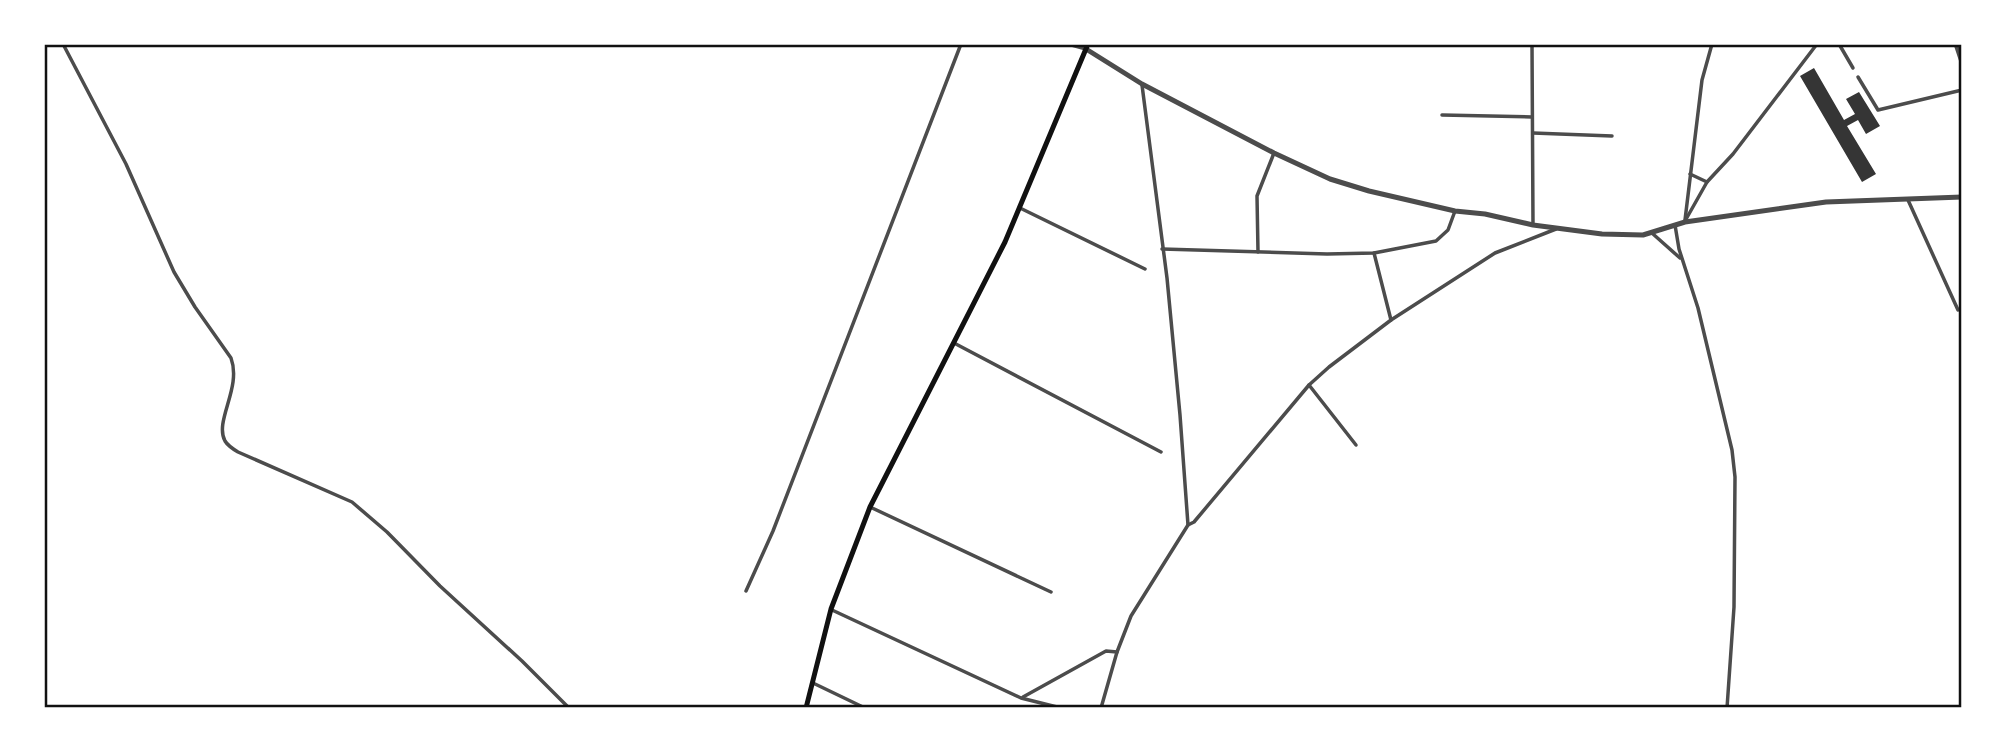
<svg xmlns="http://www.w3.org/2000/svg" width="2006" height="752" viewBox="0 0 2006 752" font-family="Manrope,sans-serif">
<style>
.building{fill:#353535}
.lines{fill:none;stroke-linecap:round;stroke-linejoin:round}
.minor{stroke:#4c4c4c;stroke-width:3.5}
.tertiary{stroke:#4c4c4c;stroke-width:5}
.secondary{stroke:#111;stroke-width:5}
.neatline{fill:none;stroke:#111;stroke-width:2.5}
</style>
<rect width="100%" height="100%" fill="#fff"/>
<!-- building -->
<path class="building" d="M 1814,68 L 1844,120 L 1855,114 L 1846,99 L 1859,92 L 1880,126 L 1866,134 L 1858,120 L 1847,126 L 1876,174 L 1862,182 L 1800,76 Z"/>
<g class="lines">
<!-- minor -->
<g class="minor">
<path d="M 63,44 L 126,164 L 174,272 L 195,307 L 231,358 C 242,388 214,421 225,441 C 228,446 233,449 238,452 L 352,502 L 387,532 L 440,586 L 522,661 L 569,708"/>
<path d="M 1068,44 L 1086,49"/>
<path d="M 1532,44 L 1533,225"/>
<path d="M 1839,44 L 1853,68"/>
<path d="M 1858,77 L 1878,110 L 1962,90"/>
<path d="M 1142,85 L 1167,278 L 1180,415 L 1188,525"/>
<path d="M 1442,115 L 1532,117"/>
<path d="M 1533,133 L 1612,136"/>
<path d="M 1690,174 L 1707,182"/>
<path d="M 1908,200 L 1958,310"/>
<path d="M 1020,208 L 1145,269"/>
<path d="M 1685,220 L 1702,80 L 1712,44"/>
<path d="M 1685,221 L 1707,182 L 1733,154 L 1817,44"/>
<path d="M 1675,225 L 1679,249 L 1698,308 L 1732,450 L 1735,477 L 1734,607 L 1727,708"/>
<path d="M 1653,234 L 1680,258"/>
<path d="M 1162,249 L 1327,254 L 1374,253 L 1436,241 L 1448,230 L 1455,211"/>
<path d="M 1258,252 L 1257,196 L 1274,153"/>
<path d="M 1374,253 L 1391,320"/>
<path d="M 954,343 L 1161,452"/>
<path d="M 1309,385 L 1356,445"/>
<path d="M 870,507 L 1051,592"/>
<path d="M 746,591 L 773,531 L 961,44"/>
<path d="M 832,610 L 1021,698 L 1061,708"/>
<path d="M 813,683 L 865,708"/>
<path d="M 1023,697 L 1106,651 L 1117,652"/>
<path d="M 1101,708 L 1117,652 L 1131,616 L 1188,525 L 1194,522 L 1309,385 L 1329,367 L 1391,320 L 1495,253 L 1556,229"/>
</g>
<!-- tertiary -->
<g class="tertiary">
<path d="M 1956,44 L 1962,62"/>
<path d="M 1086,49 L 1142,84 L 1274,153 L 1330,179 L 1369,191 L 1455,211 L 1485,214 L 1533,225 L 1602,234 L 1643,235 L 1685,222 L 1826,202 L 1962,197"/>
</g>
<!-- secondary -->
<path class="secondary" d="M 806,708 L 831,609 L 870,507 L 1005,242 L 1088,44"/>
</g>
<!-- border -->
<rect width="2006" height="752" fill="none" stroke="#ffffff" stroke-width="91"/>
<rect x="46" y="46" width="1914" height="660" class="neatline"/>
</svg>
